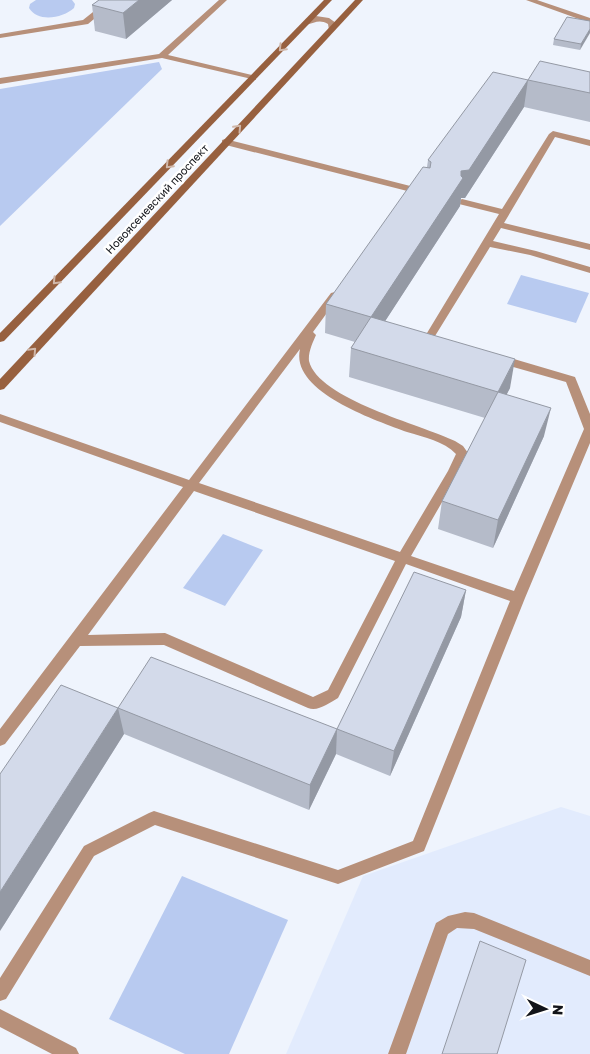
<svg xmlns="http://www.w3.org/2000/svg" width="590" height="1054" viewBox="0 0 590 1054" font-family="'Golos Text',sans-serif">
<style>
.built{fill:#e2ebfd}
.green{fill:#b8caf0}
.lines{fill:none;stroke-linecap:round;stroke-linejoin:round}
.lane{fill:#b7907a;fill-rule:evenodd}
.street{fill:#b7907a;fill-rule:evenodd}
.secondary{fill:#97603f;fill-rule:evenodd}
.wall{fill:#b5bbc9}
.shaded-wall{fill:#9499a4}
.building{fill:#d3daea;stroke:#9499a4}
.oneway{stroke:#d0b7a9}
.labels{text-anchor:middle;stroke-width:5;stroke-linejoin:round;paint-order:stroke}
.far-street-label{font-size:11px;fill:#121419;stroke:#fff}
</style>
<rect width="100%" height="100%" fill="#eff4fd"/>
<!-- built -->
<path class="built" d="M 561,807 L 590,816 L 590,1054 L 286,1054 L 363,876 Z"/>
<!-- green -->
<g class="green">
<path d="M 36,0 L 72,0 L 75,4 L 74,8 C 63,18 38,23 29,8 L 30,4 Z"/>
<path d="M 159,62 L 162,69 L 0,226 L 0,89 Z"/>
<path d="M 521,275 L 589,293 L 576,323 L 507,304 Z"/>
<path d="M 223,534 L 263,550 L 225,606 L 183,588 Z"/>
<path d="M 182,876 L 288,920 L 229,1054 L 185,1054 L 109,1019 Z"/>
</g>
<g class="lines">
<!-- lane -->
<g class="lane">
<path d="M 108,0 L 117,0 L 88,24 L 0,38 L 0,34 L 83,20 Z"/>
<path d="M 219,0 L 227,0 L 168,55 L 256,76 L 256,80 L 162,58 L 0,84 L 0,78 L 159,54 Z"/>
<path d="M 526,0 L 537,0 L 590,18 L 590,23 Z"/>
<path d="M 553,131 L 590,140 L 590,146 L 555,137 L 504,223 L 590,244 L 590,250 L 501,228 L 493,241 L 536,251 L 590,267 L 590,273 L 530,255 L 490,247 L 435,336 L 446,340 L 447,342 L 446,344 L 442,346 L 425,340 L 424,338 L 499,214 L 459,204 L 457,202 L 462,199 L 502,209 L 549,134 Z"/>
<path d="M 225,139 L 426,190 L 428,192 L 423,195 L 222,144 L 222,140 Z"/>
<path d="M 335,292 L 340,295 L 313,332 L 316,335 C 313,342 308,352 309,361 C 318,399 422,425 455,441 L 463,446 L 468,453 L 460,471 L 411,556 L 514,591 L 584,429 L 566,382 L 496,362 L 495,359 L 496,356 L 500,355 L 575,377 L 590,414 L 590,443 L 525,598 L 424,851 L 338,884 L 155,825 L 94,856 L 6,999 L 0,1001 L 0,978 L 84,846 L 149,813 L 154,811 L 338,870 L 413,841 L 510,601 L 406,564 L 338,698 C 329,703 318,712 308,708 L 164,645 L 80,646 L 5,744 L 0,746 L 0,729 L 183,487 L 0,422 L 0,414 L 189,480 L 331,293 ZM 300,349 C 290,392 376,420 407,432 C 423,437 444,441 456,454 L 448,471 L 400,552 L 199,483 ZM 194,491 L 395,561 L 328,690 L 313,697 L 165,633 L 88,635 Z"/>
<path d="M 465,912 L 474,913 L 590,960 L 590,976 L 474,929 L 457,928 L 448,934 L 406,1054 L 388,1054 L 436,923 L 448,916 Z"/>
<path d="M 0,1009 L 76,1048 L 79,1054 L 52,1054 L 0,1027 Z"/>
</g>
<!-- street -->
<path class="street" d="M 316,16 L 329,18 L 336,23 L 336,28 L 329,30 L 328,24 C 319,19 315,23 306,25 L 302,23 Z"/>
<!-- secondary -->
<g class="secondary">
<path d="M 324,0 L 332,0 L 4,341 L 0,342 L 0,333 Z"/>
<path d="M 355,0 L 363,0 L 4,389 L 0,390 L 0,379 Z"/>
</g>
</g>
<!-- wall -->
<g class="wall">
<path d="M 99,0 L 172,0 L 126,39 L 95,31 L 92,5 Z"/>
<path d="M 590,21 L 580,50 L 553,45 L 554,39 Z"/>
<path d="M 590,72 L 590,122 L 524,107 L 465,198 L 461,198 L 460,206 L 385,321 L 510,388 L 506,395 L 544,436 L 493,548 L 438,529 L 442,501 L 485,418 L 349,377 L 351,348 L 355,342 L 325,333 L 326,304 L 427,167 L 428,160 L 528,80 Z"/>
<path d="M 466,590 L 461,617 L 390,776 L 336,754 L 309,810 L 124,734 L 0,931 L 118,708 L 337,729 Z"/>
</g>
<!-- shaded-wall -->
<g class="shaded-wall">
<path d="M 139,0 L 172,0 L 126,39 L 123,13 Z"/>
<path d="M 590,29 L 590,33 L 580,50 L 581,44 Z"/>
<path d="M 528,80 L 524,107 L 465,198 L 461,198 L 460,206 L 369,346 L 371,317 L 461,171 Z"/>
<path d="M 515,359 L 510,388 L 493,421 L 498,392 Z"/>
<path d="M 551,408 L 544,436 L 493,548 L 498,520 Z"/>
<path d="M 466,590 L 461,617 L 390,776 L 394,751 Z"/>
<path d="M 118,708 L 124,734 L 0,931 L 0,892 Z"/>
<path d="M 337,729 L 336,754 L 309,810 L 310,785 Z"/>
</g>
<!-- building -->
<g class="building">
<path d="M 99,0 L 139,0 L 123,13 L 92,5 Z"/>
<path d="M 567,17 L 590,21 L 590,29 L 581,44 L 554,39 Z"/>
<path d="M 540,61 L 590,72 L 590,93 L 528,80 Z"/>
<path d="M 493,72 L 528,80 L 469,170 L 461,171 L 461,176 L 463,178 L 371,317 L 326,304 L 423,167 L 430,168 L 431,162 L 428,160 Z"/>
<path d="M 371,317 L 515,359 L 498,392 L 351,348 Z"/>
<path d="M 498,392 L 551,408 L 498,520 L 442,501 Z"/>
<path d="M 414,572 L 466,590 L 394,751 L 337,729 Z"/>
<path d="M 151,657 L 337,729 L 310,785 L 118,708 Z"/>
<path d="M 61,685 L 118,708 L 0,892 L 0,774 Z"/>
<path d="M 480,941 L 526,960 L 497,1054 L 442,1054 Z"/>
</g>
<!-- one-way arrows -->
<defs><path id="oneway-chevron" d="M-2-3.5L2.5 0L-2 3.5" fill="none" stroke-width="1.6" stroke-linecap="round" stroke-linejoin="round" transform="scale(1.25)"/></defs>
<g class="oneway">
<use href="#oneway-chevron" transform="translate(282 48) rotate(134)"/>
<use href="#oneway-chevron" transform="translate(238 128) rotate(-47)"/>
<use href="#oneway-chevron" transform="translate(169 165) rotate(134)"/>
<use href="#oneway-chevron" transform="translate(56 281) rotate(134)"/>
<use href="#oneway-chevron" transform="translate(33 351) rotate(-47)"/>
</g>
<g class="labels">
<!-- far-street labels -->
<g class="far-street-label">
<text transform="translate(157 199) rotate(-47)" y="4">Новоясеневский проспект</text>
</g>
</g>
<!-- north arrow -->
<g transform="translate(545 1009) rotate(94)" stroke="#ffffff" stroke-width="4" paint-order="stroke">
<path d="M0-4L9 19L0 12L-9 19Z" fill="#121419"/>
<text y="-8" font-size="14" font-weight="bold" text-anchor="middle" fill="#121419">N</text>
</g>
</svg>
